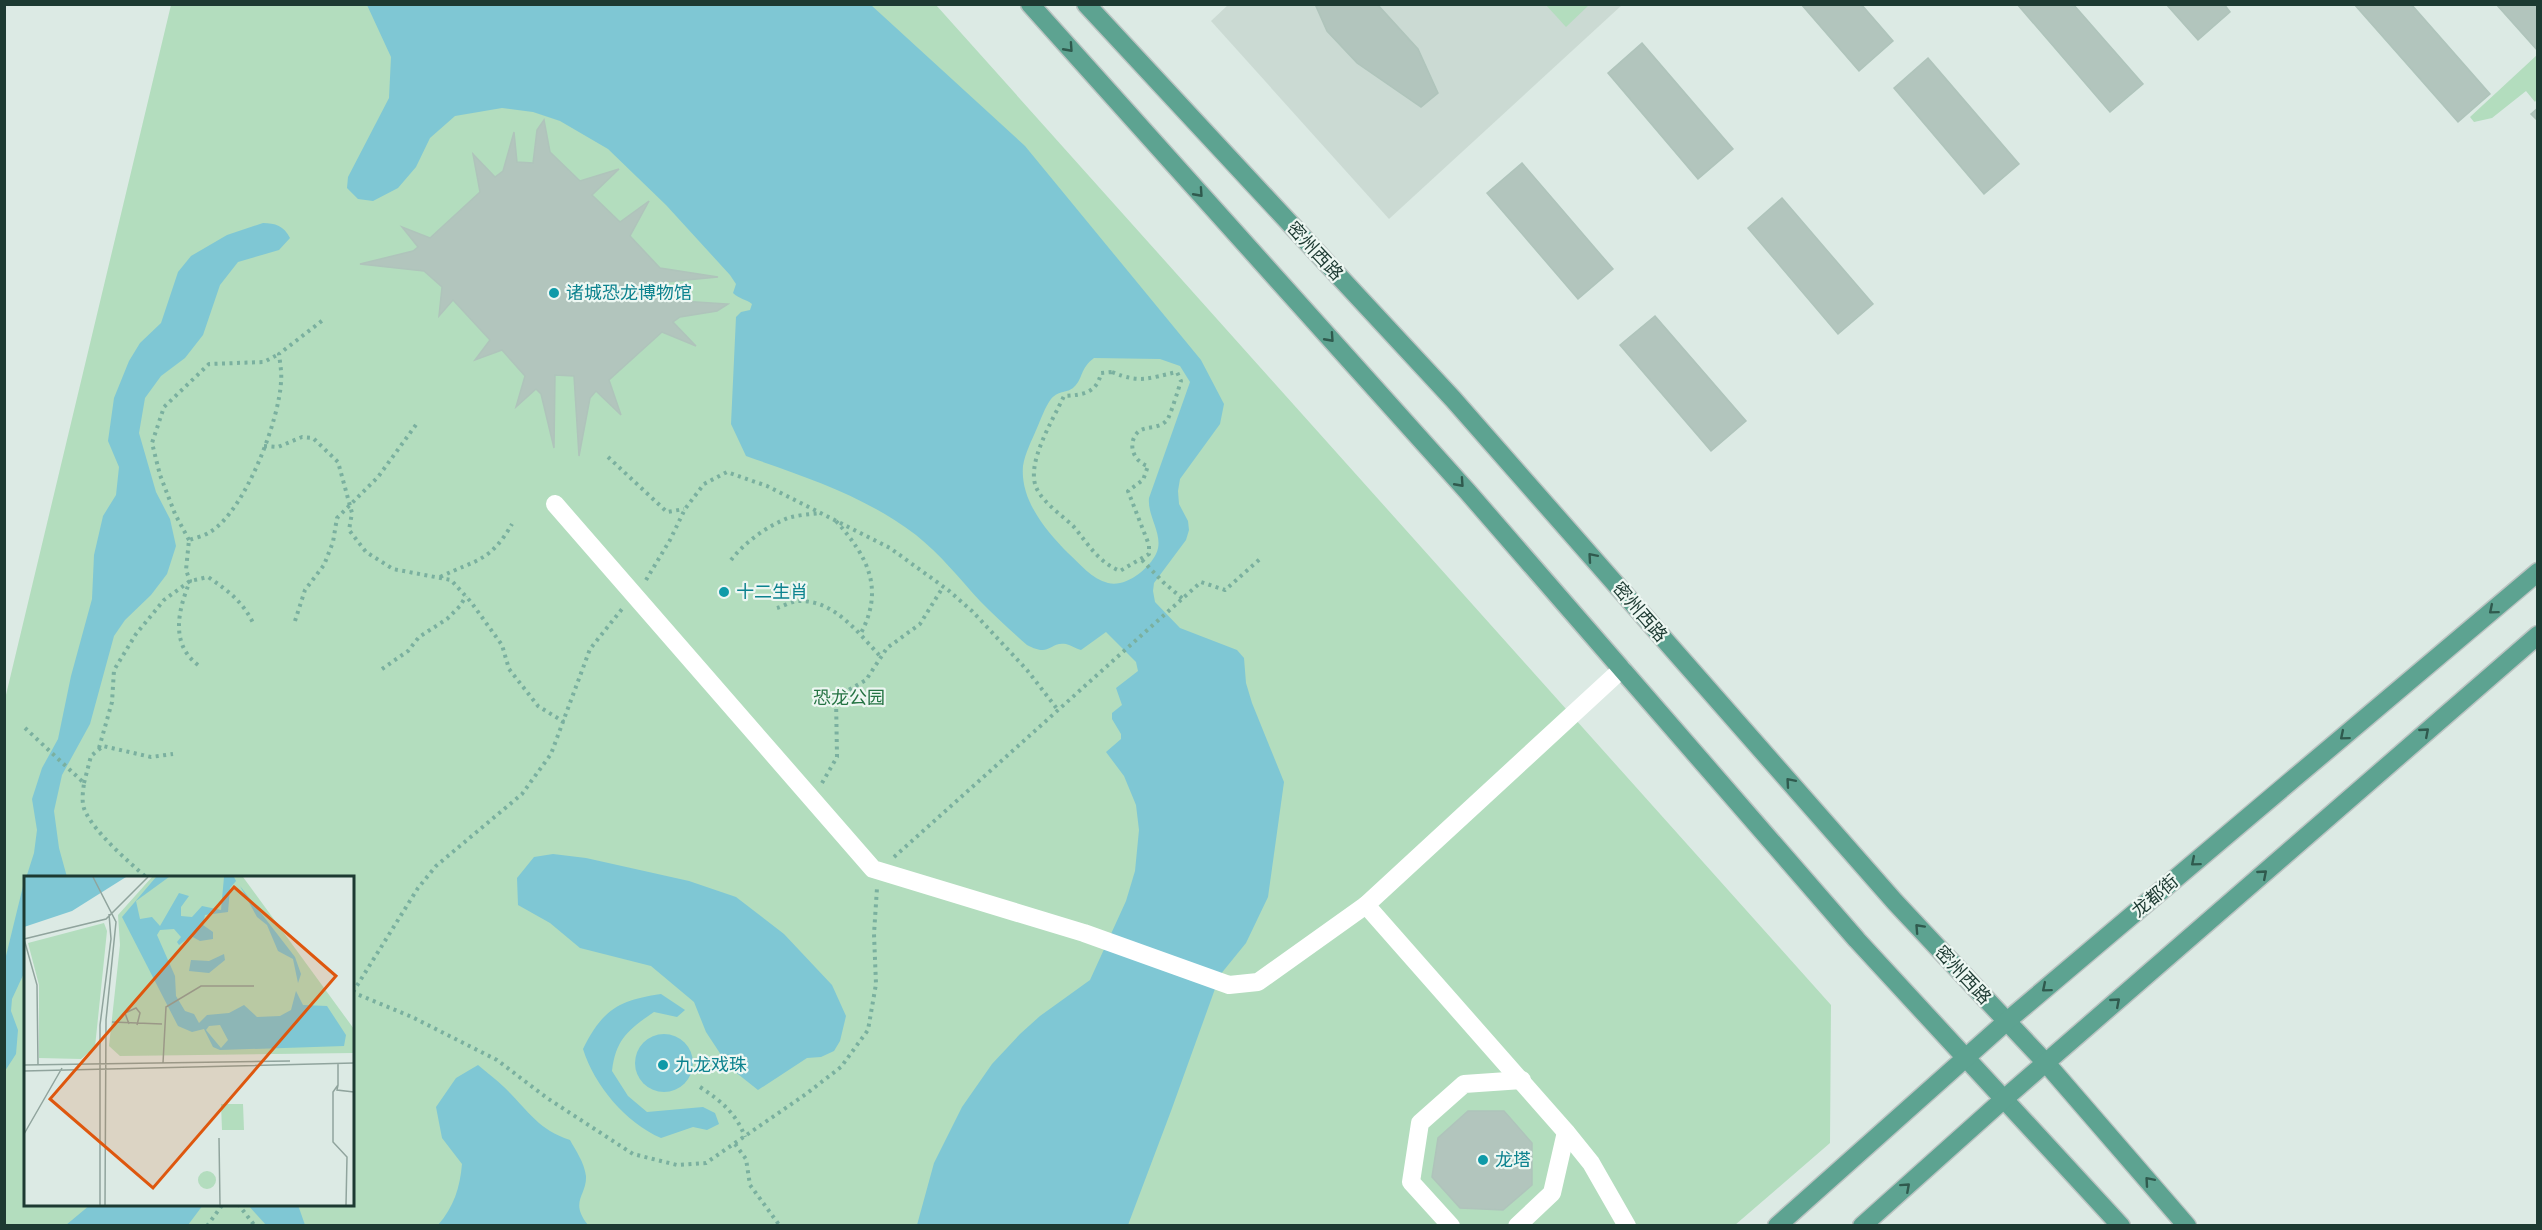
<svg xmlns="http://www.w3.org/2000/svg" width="2542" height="1230" viewBox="0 0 2542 1230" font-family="Commissioner,'Noto Sans SC',sans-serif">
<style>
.built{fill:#cbdad3}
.green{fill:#b3ddbe;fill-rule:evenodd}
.water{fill:#7fc7d4;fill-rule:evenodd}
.building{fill:#b2c5bd;stroke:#afc4bb;stroke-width:1.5}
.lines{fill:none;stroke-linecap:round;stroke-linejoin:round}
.major-casing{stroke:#bbc4c2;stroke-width:21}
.path{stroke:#7ab09f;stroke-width:4;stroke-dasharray:3 4.5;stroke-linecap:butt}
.minor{stroke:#fff;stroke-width:18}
.major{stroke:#5da391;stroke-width:18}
.oneway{stroke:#305a4e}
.culture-dot{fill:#0f9aa8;stroke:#edf7f2;stroke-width:2}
.labels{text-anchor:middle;stroke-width:4.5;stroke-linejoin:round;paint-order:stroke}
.street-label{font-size:18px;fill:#1d3a32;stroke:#edf7f2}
.culture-label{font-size:18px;fill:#0d838f;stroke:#edf7f2;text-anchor:start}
.park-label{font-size:18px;fill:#257343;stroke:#edf7f2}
.inset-road{fill:none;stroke:#90a49d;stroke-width:1.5}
.view{fill:#de570e;fill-opacity:0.15;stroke:#de570e;stroke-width:3}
.inset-edge{fill:none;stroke:#1d3a32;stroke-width:3}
</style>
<rect width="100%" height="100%" fill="#dceae4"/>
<!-- built -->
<path class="built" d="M 1229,4 L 1622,5 L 1389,219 L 1211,21 Z"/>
<!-- green -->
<g class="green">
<path d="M 171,5 L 936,5 L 1831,1005 L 1830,1143 L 1735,1225 L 5,1226 L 5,699 ZM 26,878 L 352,878 L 352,1204 L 26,1204 Z"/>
<path d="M 1546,5 L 1589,5 L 1566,27 Z"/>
<path d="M 2537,55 L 2537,99 L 2535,102 L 2526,91 L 2492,118 L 2474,122 L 2470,117 Z"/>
</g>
<!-- water -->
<g class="water">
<path d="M 367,5 L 871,5 L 1025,146 L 1201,360 L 1224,404 L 1220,424 L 1180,479 L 1178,491 L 1179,504 L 1188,521 L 1189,530 L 1186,540 L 1154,583 L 1153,591 L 1155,602 L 1180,628 L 1237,650 L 1244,658 L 1246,683 L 1252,703 L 1284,782 L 1268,897 L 1246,943 L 1220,975 L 1171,1111 L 1128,1225 L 917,1225 L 934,1163 L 962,1107 L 992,1064 L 1020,1034 L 1040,1016 L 1090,980 L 1126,901 L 1135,871 L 1139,830 L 1136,805 L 1124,776 L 1106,752 L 1121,739 L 1121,734 L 1112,719 L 1112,713 L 1122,705 L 1116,688 L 1138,671 L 1136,662 L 1106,632 L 1081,650 C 1076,649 1071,645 1066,644 C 1049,641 1051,658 1027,645 C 1011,631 995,616 980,601 C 959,578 941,555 916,535 C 863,495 808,478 746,456 L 731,424 L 736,317 L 741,312 L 750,310 L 752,304 C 746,299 739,299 733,293 L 736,284 L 730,275 L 666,205 L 608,149 L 560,121 L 533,112 L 502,108 L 455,116 L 430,138 L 416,167 L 398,188 L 373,201 L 358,199 L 347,188 L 348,177 L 389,98 L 391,57 ZM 1094,358 L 1160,359 L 1180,366 L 1190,382 L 1149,498 C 1147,517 1165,536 1156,554 C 1149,569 1125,588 1108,583 C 1092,579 1080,564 1068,553 C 1046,531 1020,500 1023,466 C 1025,453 1032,440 1037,428 C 1041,419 1045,407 1051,399 C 1060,389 1067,394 1074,387 C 1083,379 1080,368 1094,358 Z"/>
<path d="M 263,223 C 275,223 284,226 290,238 L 279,250 L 238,262 L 220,285 L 203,335 L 185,358 L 161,376 L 145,398 L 139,433 L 156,492 L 170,519 L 176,546 L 167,574 L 151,595 L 125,620 L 114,636 L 90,724 L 62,775 L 54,811 L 59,848 L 67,877 L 26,878 L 34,853 L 37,830 L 32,799 L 42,768 L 58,739 L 71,676 L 92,599 L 94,555 L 103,516 L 116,495 L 119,467 L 108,441 L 114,398 L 129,361 L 140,343 L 161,323 L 178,272 L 191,256 L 227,235 Z"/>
<path d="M 553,854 L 586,858 L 689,881 L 736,897 L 784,934 L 832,985 L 846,1016 L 840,1041 L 834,1051 L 821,1057 L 807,1058 L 758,1090 L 729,1067 L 706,1032 L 694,1002 L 651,966 L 580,948 L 550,923 L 518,905 L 517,878 L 534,857 Z"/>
<path d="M 25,878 L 25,971 L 12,999 L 11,1011 L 18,1030 L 16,1054 L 5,1071 L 5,960 Z"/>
<path d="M 661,994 L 685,1010 L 677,1017 L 654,1012 C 628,1030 616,1039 612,1071 L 628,1096 L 647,1112 L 703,1107 L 715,1113 L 719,1124 L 707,1130 L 693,1127 L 661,1138 C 626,1123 594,1085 583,1049 C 602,1010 619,1000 661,994 Z"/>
<circle cx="664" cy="1063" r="29"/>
<path d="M 478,1065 C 486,1072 496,1079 504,1087 C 527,1109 537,1129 570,1140 C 576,1151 584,1162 586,1176 C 587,1196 569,1201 588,1225 L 438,1225 C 454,1207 460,1187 462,1164 L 442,1138 L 436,1107 L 456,1078 Z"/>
<path d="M 90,1205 L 90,1204 L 203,1205 L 188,1225 L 66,1225 Z"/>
<path d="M 248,1205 L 298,1205 L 305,1225 L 266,1225 Z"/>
</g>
<!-- building -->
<g class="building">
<path d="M 1315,4 L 1377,4 L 1418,49 L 1438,93 L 1421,107 L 1357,63 L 1327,31 Z"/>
<path d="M 1801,4 L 1861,4 L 1893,41 L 1859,71 Z"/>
<path d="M 2017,4 L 2073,4 L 2143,84 L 2110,112 Z"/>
<path d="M 2166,4 L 2224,4 L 2230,12 L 2198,40 Z"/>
<path d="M 2354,4 L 2411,4 L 2490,94 L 2458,122 Z"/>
<path d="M 2496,4 L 2538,4 L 2538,51 Z"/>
<path d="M 1642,43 L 1733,149 L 1698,179 L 1608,73 Z"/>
<path d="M 1928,58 L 2019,164 L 1984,194 L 1894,88 Z"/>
<path d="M 2538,108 L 2538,121 L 2531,114 Z"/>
<path d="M 544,120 L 550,152 L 580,181 L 619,169 L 592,195 L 620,222 L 649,201 L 630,236 L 660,268 L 718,277 L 666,282 L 666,300 L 728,304 L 717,311 L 680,317 L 673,322 L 696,346 L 662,332 L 609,380 L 621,415 L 596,391 L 590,398 L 579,456 L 574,376 L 555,375 L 554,448 L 541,394 L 536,389 L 516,407 L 525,376 L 502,350 L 475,360 L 490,340 L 453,300 L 439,316 L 442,287 L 424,271 L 360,264 L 413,251 L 418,247 L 402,227 L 430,238 L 480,192 L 473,154 L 495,177 L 503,171 L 514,132 L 517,162 L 533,163 L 537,130 Z"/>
<path d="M 1522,163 L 1613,269 L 1578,299 L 1487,193 Z"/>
<path d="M 1782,198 L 1873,304 L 1838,334 L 1748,228 Z"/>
<path d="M 1655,316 L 1746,421 L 1711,451 L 1620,345 Z"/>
<path d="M 1468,1111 L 1504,1111 L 1532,1143 L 1532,1185 L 1503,1210 L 1460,1208 L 1432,1177 L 1438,1138 Z"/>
</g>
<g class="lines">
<!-- major casing -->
<g class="major-casing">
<g id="major">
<path d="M 1030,4 L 1467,491 L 1857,940 L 2121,1226"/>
<path d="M 1086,4 L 1453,399 L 1895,902 L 2046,1063 L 2187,1226"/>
<path d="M 1777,1226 L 2007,1021 L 2538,572"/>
<path d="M 1862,1226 L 2004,1099 L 2538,635"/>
</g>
</g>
<!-- path -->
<g class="path">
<path d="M 1112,372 C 1141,384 1148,378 1177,372 L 1181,381 C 1179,387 1170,417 1167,420 C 1159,430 1144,425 1137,433 C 1127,445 1134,462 1148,466 L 1143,480 L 1128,491 L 1149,545 L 1149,554 L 1120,571 C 1098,562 1089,545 1074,527 C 1063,516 1046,505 1038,491 C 1023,467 1053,420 1064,396 C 1083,395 1097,393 1101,373 Z"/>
<path d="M 264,446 L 278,447 L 302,437 L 313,438 L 338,462 L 352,513 L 349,530 L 366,552 L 393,569 L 451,580 L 471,602 L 502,645 L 509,669 L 538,706 L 564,722"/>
<path d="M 608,457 L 667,512 L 684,509"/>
<path d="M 836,521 C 868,557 885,589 860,635"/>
<path d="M 189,540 L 175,514 L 160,475 L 152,443 L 164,407 L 209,364 L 264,362 L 279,354"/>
<path d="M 731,560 C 744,543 767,526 788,518 C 798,515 810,514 821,513"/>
<path d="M 1142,560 L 1163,582 L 1183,599"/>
<path d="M 440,577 C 477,559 490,562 512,524"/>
<path d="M 646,580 L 670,540 L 685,509 L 704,484 L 727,472 L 767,486 L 890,548 L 948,590 L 972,611 L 1027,670 L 1058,710"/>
<path d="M 777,608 C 784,606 792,601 799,601 C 835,600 859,634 881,657"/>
<path d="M 295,621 L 305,590 L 324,565 L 333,542 L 337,518 L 378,477 L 418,422"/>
<path d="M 198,665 C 169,643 179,608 190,581 L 186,570 L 189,540 C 195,538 204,536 210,532 C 245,511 279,421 281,382 C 282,373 280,363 279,354 L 323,320"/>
<path d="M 382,669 L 408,651 L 419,637 L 447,619 L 460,606 L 466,596"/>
<path d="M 25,728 L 84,783 C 83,792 81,802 85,811 C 95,833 129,862 147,878"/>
<path d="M 99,748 L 112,702 L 114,670 L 136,634 L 164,600 L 190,581 L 208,577 C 229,591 244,603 254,625"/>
<path d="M 84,783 L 91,756 L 103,746 L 151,757 L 173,754"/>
<path d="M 822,783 L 837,757 L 836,697 L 866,680 L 887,648 L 920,624 L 943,587"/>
<path d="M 894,857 L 1201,582 L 1225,590 L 1260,559"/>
<path d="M 352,992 L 412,1017 L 497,1060 L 547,1098 L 633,1154 L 677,1165 L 706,1163 L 806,1094 L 841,1067 L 868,1030 L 876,984 L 874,934 L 877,888"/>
<path d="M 353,992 L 418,888 L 436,866 L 522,794 L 551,754 L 590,649 L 622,609"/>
<path d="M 700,1087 C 721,1101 736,1113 745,1137"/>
<path d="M 735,1144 L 746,1159 L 750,1185 L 780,1226"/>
<path d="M 238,1204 L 255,1226"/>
<path d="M 207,1226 L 223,1204"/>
</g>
<!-- minor -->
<g class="minor">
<path d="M 555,504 L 873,869 L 1084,933 L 1229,985 L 1258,982 L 1366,905 L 1622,669"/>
<path d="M 1366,905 L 1566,1132 L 1591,1163 L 1627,1226"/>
<path d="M 1451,1226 L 1411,1182 L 1420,1123 L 1464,1084 L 1522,1080"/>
<path d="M 1517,1226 L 1552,1193 L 1566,1132"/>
</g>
<!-- major -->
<use href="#major" class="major"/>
</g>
<!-- one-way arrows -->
<defs><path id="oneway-chevron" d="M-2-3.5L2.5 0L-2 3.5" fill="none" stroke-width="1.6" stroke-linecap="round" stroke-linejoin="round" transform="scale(1.5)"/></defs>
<g class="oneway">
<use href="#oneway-chevron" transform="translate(1069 48) rotate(48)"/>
<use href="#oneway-chevron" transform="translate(1199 193) rotate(48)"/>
<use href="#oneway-chevron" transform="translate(1330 338) rotate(48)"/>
<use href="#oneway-chevron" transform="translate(1460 483) rotate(48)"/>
<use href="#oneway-chevron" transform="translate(1592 557) rotate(-131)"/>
<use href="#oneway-chevron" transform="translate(2493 610) rotate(140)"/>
<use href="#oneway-chevron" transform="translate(2425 732) rotate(-41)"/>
<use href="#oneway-chevron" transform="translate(2344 736) rotate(140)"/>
<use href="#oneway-chevron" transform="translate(1790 782) rotate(-131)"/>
<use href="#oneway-chevron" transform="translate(2195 862) rotate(140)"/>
<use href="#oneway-chevron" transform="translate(2263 874) rotate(-41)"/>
<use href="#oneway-chevron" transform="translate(1919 928) rotate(-133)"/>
<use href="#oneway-chevron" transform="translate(2046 988) rotate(140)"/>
<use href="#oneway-chevron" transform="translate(2116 1002) rotate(-41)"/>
<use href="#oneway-chevron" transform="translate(2149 1181) rotate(-131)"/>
<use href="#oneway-chevron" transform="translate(1906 1187) rotate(-42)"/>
</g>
<!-- markers -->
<g class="culture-dot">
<circle cx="554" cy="293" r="6"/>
<circle cx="724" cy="592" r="6"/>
<circle cx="663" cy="1065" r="6"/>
<circle cx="1483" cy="1160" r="6"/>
</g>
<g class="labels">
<!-- street labels -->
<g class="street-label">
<text transform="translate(1315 251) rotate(47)" y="6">密州西路</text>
<text transform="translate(1640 612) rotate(49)" y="6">密州西路</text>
<text transform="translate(2155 896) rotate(-40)" y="6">龙都街</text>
<text transform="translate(1963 975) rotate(47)" y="6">密州西路</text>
</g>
<!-- culture labels -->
<g class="culture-label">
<text x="566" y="299">诸城恐龙博物馆</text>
<text x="736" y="598">十二生肖</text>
<text x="675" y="1071">九龙戏珠</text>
<text x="1495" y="1166">龙塔</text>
</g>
<!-- park labels -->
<g class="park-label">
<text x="849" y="704">恐龙公园</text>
</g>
</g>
<!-- overview -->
<g transform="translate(24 876)">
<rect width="330" height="330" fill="#dceae4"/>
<path d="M 128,1 L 219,1 L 330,153 L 330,177 L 96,180 L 85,170 L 96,69 L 94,39 ZM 80,47 L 83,55 L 71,171 L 57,183 L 15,182 L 15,109 L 4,67 ZM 197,228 L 219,228 L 220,254 L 198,254 ZM174 304a9 9 0 1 1 18 0a9 9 0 1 1-18 0Z" fill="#b3ddbe"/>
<path d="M 0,1 L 102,1 L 48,35 L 0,51 ZM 132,1 L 145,1 L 112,25 L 116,43 L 128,41 L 136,50 L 155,17 L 165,20 L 157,31 L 157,40 L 168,41 L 178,30 L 197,34 L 200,1 L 210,1 L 212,5 L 206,12 L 204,36 L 181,39 L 179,49 L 189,56 L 189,63 L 176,65 L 167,60 L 155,69 L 153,66 L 157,61 L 150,53 L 136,54 L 133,59 L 151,100 L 152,120 L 161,135 L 170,138 L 175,147 L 183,139 L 205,137 L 220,129 L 233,141 L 256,140 L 267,134 L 272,115 L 279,129 L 303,130 L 322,159 L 320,170 L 196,174 L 189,171 L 180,153 L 168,156 L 154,150 L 98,41 ZM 196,149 L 204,164 L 197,172 L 182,154 L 185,150 ZM 216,10 L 271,81 L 277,98 L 274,107 L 269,83 L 254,75 L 243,49 L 233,41 ZM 200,78 L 201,84 L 185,97 L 165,95 L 167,84 L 185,85 Z" fill="#7fc7d4" fill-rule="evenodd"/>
<path class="inset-road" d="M 69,1 L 92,46 L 82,144 L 81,329M 0,63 L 82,43 L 124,1M 0,63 L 13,109 L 14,189M 88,146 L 138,148M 105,148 L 101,137 L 112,132 L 116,137 L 113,149M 139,187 L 142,131 L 177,110 L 230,110M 314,187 L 314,209 L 309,216 L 309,266 L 323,281 L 322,329M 0,189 L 266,185M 0,195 L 330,187M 314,209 L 313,214 L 330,216M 0,258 L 38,192M 195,262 L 196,329M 76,329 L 76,149 L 87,63 L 85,38"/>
<path class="view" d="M 210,11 L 312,100 L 129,312 L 26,223 Z"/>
<rect width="330" height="330" class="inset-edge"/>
</g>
<!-- border -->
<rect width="2542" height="1230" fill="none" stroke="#1d3a32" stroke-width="12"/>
</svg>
